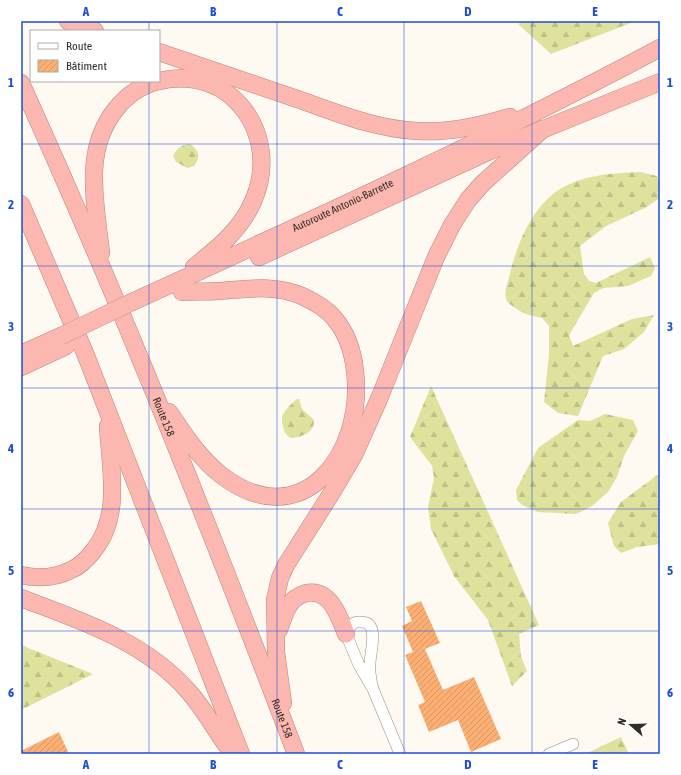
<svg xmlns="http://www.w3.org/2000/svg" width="681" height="775" viewBox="0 0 681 775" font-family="'Asap Condensed',sans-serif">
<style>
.forest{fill:url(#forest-firs)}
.building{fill:url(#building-hatch)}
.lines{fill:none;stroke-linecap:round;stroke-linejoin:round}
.minor-casing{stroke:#948d81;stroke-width:12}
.highway-casing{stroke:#b58781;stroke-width:18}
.minor{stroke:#fff;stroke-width:11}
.highway{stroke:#fdb7b1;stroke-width:17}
.highway-bridge-casing{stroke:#b58781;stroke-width:18;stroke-linecap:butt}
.highway-bridge{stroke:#fdb7b1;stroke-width:17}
.grid{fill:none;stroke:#1d4ed8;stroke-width:1;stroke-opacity:0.55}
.labels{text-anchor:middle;stroke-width:3;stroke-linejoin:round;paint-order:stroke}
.street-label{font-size:11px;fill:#302d28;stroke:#fff}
.neatline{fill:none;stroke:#1d4ed8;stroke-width:1.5}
.grid-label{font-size:13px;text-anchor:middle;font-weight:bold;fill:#1d4ed8}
</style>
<defs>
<pattern id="forest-firs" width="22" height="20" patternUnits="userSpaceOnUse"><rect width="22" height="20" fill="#dee29c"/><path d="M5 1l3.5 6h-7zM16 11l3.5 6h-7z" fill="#bfc286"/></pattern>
<pattern id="building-hatch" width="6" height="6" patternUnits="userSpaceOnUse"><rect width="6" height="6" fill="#fcaf73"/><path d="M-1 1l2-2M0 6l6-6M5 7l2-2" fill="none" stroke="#d89764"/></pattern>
</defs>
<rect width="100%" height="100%" fill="#fefaf2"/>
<!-- forest -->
<g class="forest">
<path d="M 524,21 L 636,21 L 551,54 L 518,24 Z"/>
<path d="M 190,144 C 199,150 201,157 194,166 L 187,168 L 176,162 L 173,156 C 177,148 181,145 190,144 Z"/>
<path d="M 640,172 L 657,176 L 660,185 L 660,198 L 645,208 L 606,226 L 580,246 L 584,274 L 589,281 L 596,283 L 650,257 L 655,268 L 651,276 L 628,286 L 603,288 L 594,293 L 569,335 L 573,346 L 632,319 L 654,315 L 644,332 L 624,349 L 603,356 L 578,416 L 558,413 L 544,402 L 549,354 L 549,326 L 542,318 C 530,315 525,315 514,307 C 512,306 509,304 507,301 C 503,294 507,285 509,278 C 516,247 530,210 557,191 C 581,175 611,173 640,172 Z"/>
<path d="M 431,386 L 539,625 L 519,634 L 521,657 L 527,671 L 512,686 L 488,620 L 454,576 L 431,529 L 428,507 L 434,478 L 432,466 L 410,437 Z"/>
<path d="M 297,399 L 299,399 L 302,409 L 314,420 C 315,432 302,437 292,438 C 286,436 284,432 283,426 C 279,414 288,407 297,399 Z"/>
<path d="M 605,414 L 633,420 L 638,431 L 624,456 L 617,477 L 608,492 L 592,506 L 576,514 L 538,512 L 522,505 L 517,500 L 516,490 L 538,448 L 578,420 L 590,421 Z"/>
<path d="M 660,473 L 660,544 L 637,547 L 621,553 L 614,546 L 608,523 L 621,502 Z"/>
<path d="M 21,645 L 93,674 L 21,710 Z"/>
<path d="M 621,737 L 629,754 L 585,754 Z"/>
</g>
<!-- building -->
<g class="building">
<path d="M 421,601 L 440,643 L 425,649 L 443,690 L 474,677 L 501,739 L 471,752 L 458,720 L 429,732 L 418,705 L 425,702 L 405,655 L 413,652 L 402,626 L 412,621 L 406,607 Z"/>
<path d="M 59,732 L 69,754 L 21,754 L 21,751 Z"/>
</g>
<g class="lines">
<!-- minor casing -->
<g class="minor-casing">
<g id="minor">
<path d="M 373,689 C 371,681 369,672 370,664 C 370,651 381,620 359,622 C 351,622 349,628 346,634 L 359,665 L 373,689 L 400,754"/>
<path d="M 549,754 L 573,744"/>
</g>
</g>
<!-- highway casing -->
<g class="highway-casing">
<g id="highway">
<path d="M 68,21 L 95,31"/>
<path d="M 159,52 C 207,68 255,85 303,101 C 340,114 377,129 417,131 C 449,133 479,126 510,117"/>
<path d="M 159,81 C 231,64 281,134 254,199 C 242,229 218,248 194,267"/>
<path id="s1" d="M 21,83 C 121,303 210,528 296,754"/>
<path d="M 21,204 L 85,353 L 241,754"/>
<path d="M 101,253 C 96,204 82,151 116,109 C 127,95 142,85 159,81"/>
<path d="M 259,257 L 492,150 L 660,82"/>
<path id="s2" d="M 132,302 C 310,221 488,140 660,48"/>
<path d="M 21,354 L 61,336"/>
<path d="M 21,367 L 66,346"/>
<path d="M 169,412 C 184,434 199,458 221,475 C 303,538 365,452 355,371 C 353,352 347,333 334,318 C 326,308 313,301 302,296 C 274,284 248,289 218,291 C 206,292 194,291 182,292"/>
<path d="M 21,575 C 38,579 55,578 71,570 C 81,566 88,558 94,550 C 122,515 110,467 108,426"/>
<path d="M 21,598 C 81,621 145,641 189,692 C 206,711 217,734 233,754"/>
<path d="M 279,630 C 282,621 285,611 290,604 C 293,599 300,595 306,593 C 330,588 339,616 346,634"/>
<path d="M 283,703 L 276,652 L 275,600 L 280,578 L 286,565 L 331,494 L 354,455 L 379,399 L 436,257 L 452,225 L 468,200 L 482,184 L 543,129"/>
</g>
</g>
<!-- minor -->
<use href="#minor" class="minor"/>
<!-- highway -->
<use href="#highway" class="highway"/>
<!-- highway-bridge casing -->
<g class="highway-bridge-casing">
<path id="highway-bridge" d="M 61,336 L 132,302"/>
</g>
<!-- highway-bridge -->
<use href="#highway-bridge" class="highway-bridge"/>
</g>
<!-- grid -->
<path class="grid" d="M 149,21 L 149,31M 277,21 L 277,754M 404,21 L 404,754M 532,21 L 532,754M 149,81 L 149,754M 21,144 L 660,144M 21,266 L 660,266M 21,388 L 660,388M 21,509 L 660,509M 21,631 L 660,631"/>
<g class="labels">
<!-- street labels -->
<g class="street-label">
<text dy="4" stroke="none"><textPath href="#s2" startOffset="232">Autoroute Antonio-Barrette</textPath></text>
<text dy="4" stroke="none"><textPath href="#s1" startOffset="363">Route 158</textPath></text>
<text dy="4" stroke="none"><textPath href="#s1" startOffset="687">Route 158</textPath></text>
</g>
</g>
<!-- border -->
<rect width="681" height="775" fill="none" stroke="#ffffff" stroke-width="44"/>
<!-- legend -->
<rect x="30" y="30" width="130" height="52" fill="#ffffff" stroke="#acaba9"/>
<rect x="38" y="43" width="20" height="6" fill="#ffffff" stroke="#acaba9"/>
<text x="66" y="50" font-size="12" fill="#302d28">Route</text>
<rect x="38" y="60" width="20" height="12" fill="url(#building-hatch)" stroke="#acaba9"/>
<text x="66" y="70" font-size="12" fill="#302d28">Bâtiment</text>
<!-- north arrow -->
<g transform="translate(631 725) rotate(290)" stroke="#ffffff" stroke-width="3" paint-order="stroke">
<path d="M0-3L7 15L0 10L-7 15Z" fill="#302d28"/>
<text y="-6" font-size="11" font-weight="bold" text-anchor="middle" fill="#302d28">N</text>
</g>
<rect x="22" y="22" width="637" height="731" class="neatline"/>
<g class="grid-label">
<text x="86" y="16">A</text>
<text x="213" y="16">B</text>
<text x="340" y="16">C</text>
<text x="468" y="16">D</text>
<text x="595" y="16">E</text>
<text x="11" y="87">1</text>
<text x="670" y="87">1</text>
<text x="11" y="209">2</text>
<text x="670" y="209">2</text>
<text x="11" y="331">3</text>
<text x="670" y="331">3</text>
<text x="11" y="453">4</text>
<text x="670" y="453">4</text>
<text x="11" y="575">5</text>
<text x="670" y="575">5</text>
<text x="11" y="697">6</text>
<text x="670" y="697">6</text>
<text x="86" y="769">A</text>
<text x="213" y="769">B</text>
<text x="340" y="769">C</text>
<text x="468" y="769">D</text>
<text x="595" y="769">E</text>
</g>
</svg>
